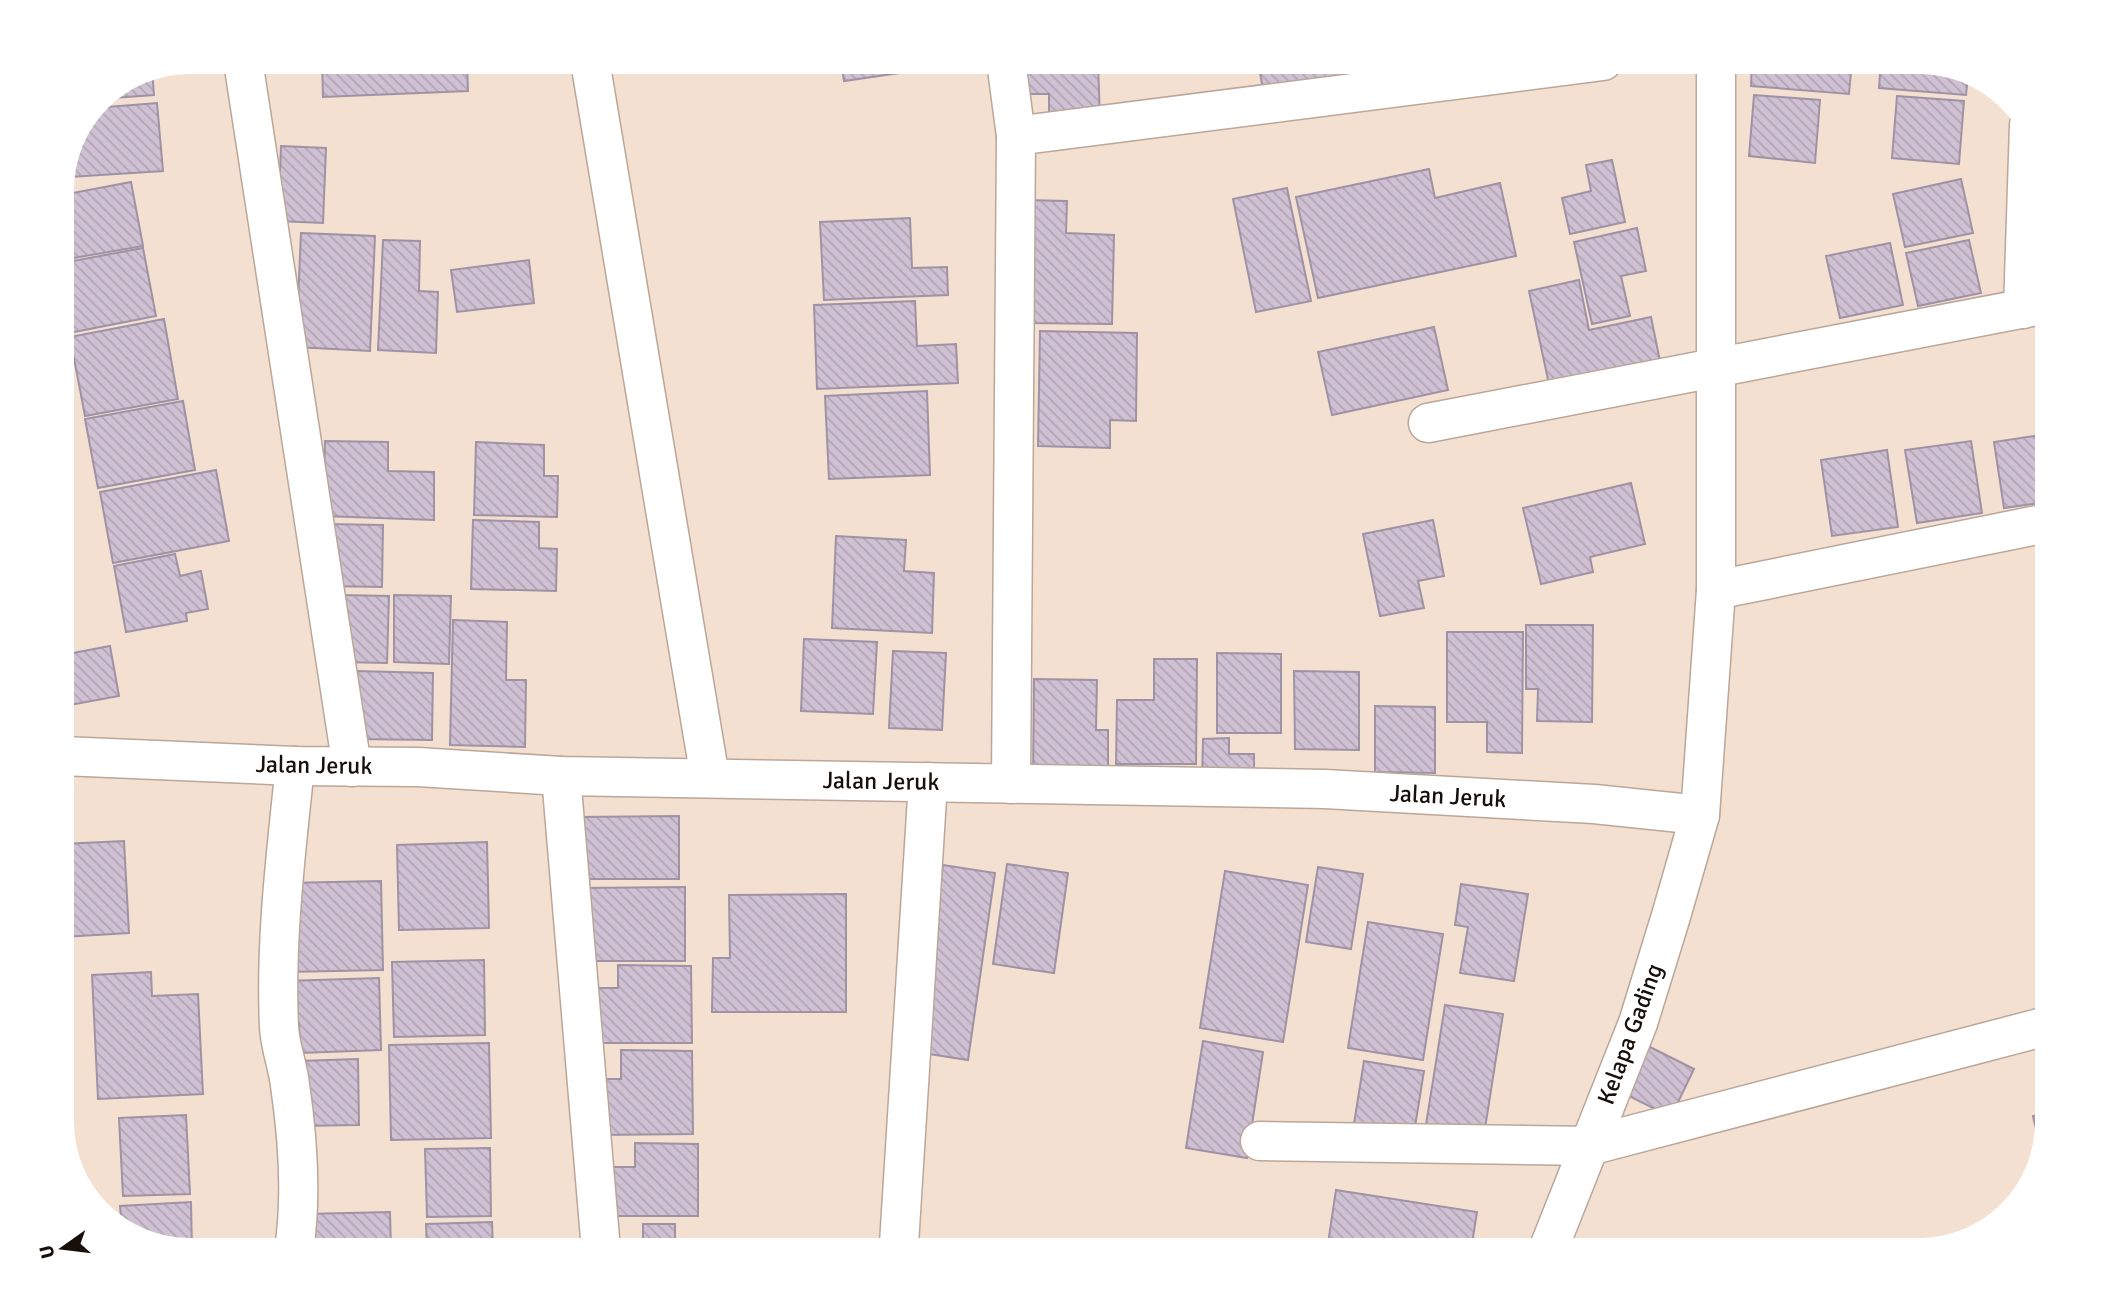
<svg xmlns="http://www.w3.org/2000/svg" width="2108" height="1311" viewBox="0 0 2108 1311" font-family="Signika,sans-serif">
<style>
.building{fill:url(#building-back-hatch);stroke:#9f92a4;stroke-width:2}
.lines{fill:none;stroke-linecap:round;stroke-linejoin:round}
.minor-casing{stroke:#baa79a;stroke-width:41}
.tertiary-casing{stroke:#baa79a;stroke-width:41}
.minor{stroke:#fff;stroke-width:38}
.tertiary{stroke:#fff;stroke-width:38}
.labels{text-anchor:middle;stroke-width:5;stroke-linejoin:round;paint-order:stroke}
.street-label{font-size:24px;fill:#160f0a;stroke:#fff}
</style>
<defs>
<pattern id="building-back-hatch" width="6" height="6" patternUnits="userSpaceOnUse" patternTransform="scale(1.75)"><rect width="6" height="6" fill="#cfc1d3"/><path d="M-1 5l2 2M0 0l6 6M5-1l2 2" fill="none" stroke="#b1a5b4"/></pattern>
</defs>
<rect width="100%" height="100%" fill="#f4e0d1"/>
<!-- building -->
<g class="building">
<path d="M 322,61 L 467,61 L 468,91 L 323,97 Z"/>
<path d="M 841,61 L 913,61 L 914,71 L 844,81 Z"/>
<path d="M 1018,61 L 1098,61 L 1100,120 L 1049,121 L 1049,94 L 1019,94 Z"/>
<path d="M 1258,61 L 1357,61 L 1362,84 L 1263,90 Z"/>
<path d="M 1371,61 L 1434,61 L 1436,79 L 1373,85 Z"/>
<path d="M 1752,61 L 1852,61 L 1849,94 L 1751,86 Z"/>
<path d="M 1881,61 L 1918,61 L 1968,75 L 1966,95 L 1879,88 Z"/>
<path d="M 152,69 L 154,95 L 99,99 L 141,71 Z"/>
<path d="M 1754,95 L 1820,100 L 1815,163 L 1749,156 Z"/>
<path d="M 1897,96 L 1964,101 L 1959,164 L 1892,158 Z"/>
<path d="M 157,103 L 163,171 L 70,177 L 69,166 L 95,108 Z"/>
<path d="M 281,146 L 326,148 L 323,223 L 278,221 Z"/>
<path d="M 1612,160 L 1625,222 L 1570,234 L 1562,198 L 1591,191 L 1586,165 Z"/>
<path d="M 1429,169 L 1435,198 L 1500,183 L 1516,256 L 1318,298 L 1296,197 Z"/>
<path d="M 1961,179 L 1973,233 L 1905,247 L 1893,194 Z"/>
<path d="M 131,182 L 143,246 L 62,260 L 62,195 Z"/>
<path d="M 1287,188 L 1311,301 L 1256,312 L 1233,199 Z"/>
<path d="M 1024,200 L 1067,201 L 1066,233 L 1114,235 L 1112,324 L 1023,323 Z"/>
<path d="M 910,218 L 912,268 L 947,267 L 948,295 L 824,300 L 820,222 Z"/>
<path d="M 1637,228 L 1646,271 L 1621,276 L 1630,316 L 1592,324 L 1574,242 Z"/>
<path d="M 301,233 L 375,236 L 370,351 L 296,347 Z"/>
<path d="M 383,240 L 420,241 L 419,291 L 438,292 L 436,353 L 378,350 Z"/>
<path d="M 1969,240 L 1981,293 L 1918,306 L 1906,253 Z"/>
<path d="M 1890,243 L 1903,305 L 1840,318 L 1826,256 Z"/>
<path d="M 143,248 L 156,316 L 69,333 L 62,291 L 62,263 Z"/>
<path d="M 529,260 L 534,303 L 457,312 L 451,270 Z"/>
<path d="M 1579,280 L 1589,330 L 1651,317 L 1661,366 L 1550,389 L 1529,291 Z"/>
<path d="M 915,301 L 917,346 L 956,344 L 958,383 L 817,389 L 814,305 Z"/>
<path d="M 164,319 L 178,399 L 85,416 L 70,337 Z"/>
<path d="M 1434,327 L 1448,390 L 1332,415 L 1318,352 Z"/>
<path d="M 1040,331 L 1137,333 L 1136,421 L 1110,420 L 1110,448 L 1038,446 Z"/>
<path d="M 927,391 L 930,475 L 829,479 L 825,396 Z"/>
<path d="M 183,401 L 195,470 L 98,488 L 85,419 Z"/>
<path d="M 2047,434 L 2047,502 L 2004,508 L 1994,442 Z"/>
<path d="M 325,441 L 388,442 L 388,471 L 434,472 L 434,520 L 323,516 Z"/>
<path d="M 1971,441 L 1982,513 L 1917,523 L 1905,450 Z"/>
<path d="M 476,442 L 544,445 L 544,476 L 558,476 L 557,517 L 474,515 Z"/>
<path d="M 1887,450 L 1898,527 L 1832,536 L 1821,460 Z"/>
<path d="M 216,470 L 229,541 L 113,563 L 100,492 Z"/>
<path d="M 1631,483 L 1645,544 L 1590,557 L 1593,572 L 1541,584 L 1523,508 Z"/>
<path d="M 473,520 L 539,522 L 539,548 L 557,549 L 556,591 L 471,589 Z"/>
<path d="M 1433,520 L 1444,576 L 1418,581 L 1424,608 L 1380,616 L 1363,534 Z"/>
<path d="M 328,524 L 383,525 L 382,587 L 327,586 Z"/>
<path d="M 836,536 L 906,540 L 904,571 L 934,573 L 932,633 L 832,628 Z"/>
<path d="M 175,554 L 180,576 L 201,571 L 208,609 L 186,613 L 187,621 L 126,632 L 114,566 Z"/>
<path d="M 339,595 L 389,596 L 387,663 L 339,662 Z"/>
<path d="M 394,595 L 451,596 L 449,664 L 394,662 Z"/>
<path d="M 453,620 L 507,622 L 506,680 L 526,680 L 525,747 L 450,745 Z"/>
<path d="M 1526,625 L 1593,625 L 1592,722 L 1537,721 L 1538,689 L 1526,689 Z"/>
<path d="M 1447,632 L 1523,632 L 1522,753 L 1487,752 L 1487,722 L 1447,722 Z"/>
<path d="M 804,639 L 877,642 L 873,714 L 801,711 Z"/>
<path d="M 110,646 L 119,696 L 64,706 L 62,692 L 62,655 Z"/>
<path d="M 893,651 L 946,653 L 942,730 L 889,728 Z"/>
<path d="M 1217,653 L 1281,654 L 1281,733 L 1217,733 Z"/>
<path d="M 1154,659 L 1197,659 L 1196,764 L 1116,764 L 1117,700 L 1154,700 Z"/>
<path d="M 355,671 L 433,673 L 432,740 L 353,739 Z"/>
<path d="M 1294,671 L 1359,672 L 1359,750 L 1295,749 Z"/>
<path d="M 1034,679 L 1097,680 L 1096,730 L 1108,730 L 1108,782 L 1033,781 Z"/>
<path d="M 1375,706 L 1435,707 L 1435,773 L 1375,772 Z"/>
<path d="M 1229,738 L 1229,754 L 1254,754 L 1254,783 L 1202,783 L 1203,739 Z"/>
<path d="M 679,816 L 679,879 L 580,879 L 579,817 Z"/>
<path d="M 124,841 L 129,933 L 63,937 L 62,844 Z"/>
<path d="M 487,842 L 489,928 L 399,930 L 397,845 Z"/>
<path d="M 1007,864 L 1068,873 L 1054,973 L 993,964 Z"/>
<path d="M 943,865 L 995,873 L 968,1060 L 916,1052 Z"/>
<path d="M 1318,867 L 1363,874 L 1351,949 L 1306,942 Z"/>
<path d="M 1225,871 L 1308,885 L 1283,1042 L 1200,1028 Z"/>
<path d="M 381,881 L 383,970 L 287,972 L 284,883 Z"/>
<path d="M 1461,884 L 1528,894 L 1514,981 L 1460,973 L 1468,927 L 1455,925 Z"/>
<path d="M 685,887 L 685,961 L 581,961 L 581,888 Z"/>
<path d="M 846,894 L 846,1012 L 712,1012 L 713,958 L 730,958 L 729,895 Z"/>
<path d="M 1368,922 L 1443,934 L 1423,1060 L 1348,1048 Z"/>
<path d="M 484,960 L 485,1035 L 394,1037 L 392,962 Z"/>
<path d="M 618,965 L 691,966 L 692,1043 L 588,1043 L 588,988 L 618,988 Z"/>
<path d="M 151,972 L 152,996 L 198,994 L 203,1094 L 98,1099 L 92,975 Z"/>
<path d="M 379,978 L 381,1050 L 300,1053 L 299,1023 L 286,1024 L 284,981 Z"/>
<path d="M 1445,1005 L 1503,1014 L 1483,1141 L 1425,1131 Z"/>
<path d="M 1203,1041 L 1263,1052 L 1247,1158 L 1186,1148 Z"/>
<path d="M 489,1043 L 491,1138 L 391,1140 L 389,1045 Z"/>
<path d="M 1646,1045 L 1694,1069 L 1671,1117 L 1623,1093 Z"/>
<path d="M 621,1050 L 692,1051 L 693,1134 L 598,1135 L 598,1079 L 621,1079 Z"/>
<path d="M 358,1059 L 359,1125 L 300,1126 L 299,1061 Z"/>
<path d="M 1364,1061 L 1424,1071 L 1413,1139 L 1353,1130 Z"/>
<path d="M 2047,1113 L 2047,1122 L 2040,1148 L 2033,1116 Z"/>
<path d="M 186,1115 L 190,1194 L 123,1196 L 119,1118 Z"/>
<path d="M 635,1143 L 698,1144 L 698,1216 L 611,1216 L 611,1167 L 635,1167 Z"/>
<path d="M 490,1148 L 491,1216 L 427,1217 L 425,1149 Z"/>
<path d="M 1336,1190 L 1477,1212 L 1471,1250 L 1327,1250 Z"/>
<path d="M 191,1202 L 192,1250 L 125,1232 L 122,1229 L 120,1206 Z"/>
<path d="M 390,1212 L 391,1250 L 306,1250 L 305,1214 Z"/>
<path d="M 492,1222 L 493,1250 L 427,1250 L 426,1224 Z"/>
<path d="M 643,1224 L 675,1224 L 675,1250 L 609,1250 L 609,1246 L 643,1246 Z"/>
</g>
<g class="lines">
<!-- minor casing -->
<g class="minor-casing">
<g id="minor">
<path d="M 243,61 L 352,767"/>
<path d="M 590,61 L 710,778"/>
<path d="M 1006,61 L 1016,136 L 1011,784"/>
<path d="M 1016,136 L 1603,61"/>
<path d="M 2023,309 L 2029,125"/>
<path d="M 1428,423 L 2047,304"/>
<path d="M 1716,590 L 2047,523"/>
<path d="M 561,776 L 601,1250"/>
<path d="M 1700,815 L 1716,590 L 1716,61"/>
<path d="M 1260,1141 L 1589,1146 L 2047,1026"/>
<path d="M 899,1244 L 928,782"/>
<path d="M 294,1250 C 302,1196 298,1139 290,1085 C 288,1066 280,1047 279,1027 C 275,940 286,853 295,766"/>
</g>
</g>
<!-- tertiary casing -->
<g class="tertiary-casing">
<path id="tertiary" d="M 62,756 L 295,766 L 418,767 L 561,776 L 1325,789 L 1594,804 L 1700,815 L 1671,916 L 1638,1023 L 1548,1250"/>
</g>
<!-- minor -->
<use href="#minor" class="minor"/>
<!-- tertiary -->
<use href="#tertiary" class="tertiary"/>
</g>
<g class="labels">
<!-- street labels -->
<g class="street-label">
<text transform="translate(314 765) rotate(1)" y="8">Jalan Jeruk</text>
<text transform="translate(881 781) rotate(1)" y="8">Jalan Jeruk</text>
<text transform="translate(1448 796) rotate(3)" y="8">Jalan Jeruk</text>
<text transform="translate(1630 1034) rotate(-70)" y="8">Kelapa Gading</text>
</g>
</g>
<!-- crop -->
<path d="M0 0H2108V1311H0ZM190 74H1919A116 116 0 0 1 2035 190V1122A116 116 0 0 1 1919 1238H190A116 116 0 0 1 74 1122V190A116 116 0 0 1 190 74Z" fill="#fff" fill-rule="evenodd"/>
<!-- north arrow -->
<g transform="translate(63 1248) rotate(256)" stroke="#ffffff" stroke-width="5" paint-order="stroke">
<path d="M0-5L12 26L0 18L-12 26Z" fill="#160f0a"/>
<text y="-10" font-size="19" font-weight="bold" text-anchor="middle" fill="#160f0a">U</text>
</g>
</svg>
